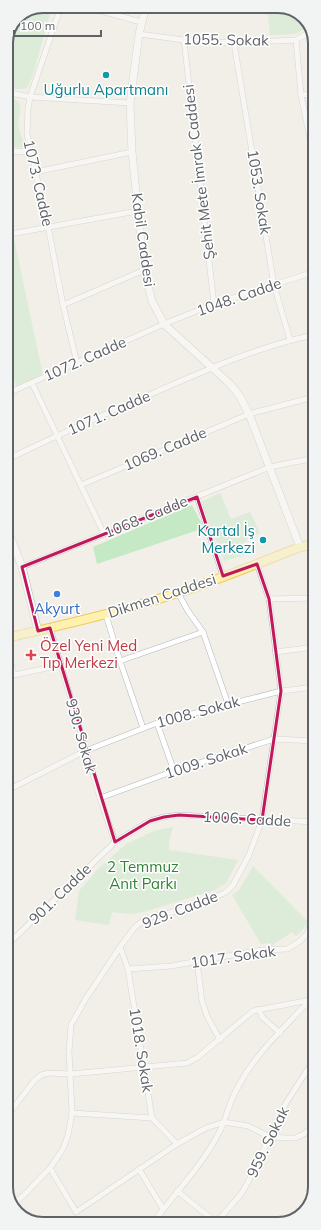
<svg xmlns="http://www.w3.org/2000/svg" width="321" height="1230" viewBox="0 0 321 1230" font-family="Mulish,sans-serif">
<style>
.green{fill:#c5e8c5}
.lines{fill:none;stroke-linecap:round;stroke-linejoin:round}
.street-casing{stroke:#b5b8bc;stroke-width:6}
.secondary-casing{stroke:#b6babf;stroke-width:8}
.primary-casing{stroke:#f2c960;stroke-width:10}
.street{stroke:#fff;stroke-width:5}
.secondary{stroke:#fff;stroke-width:7}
.primary{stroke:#fff2af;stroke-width:8}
.marked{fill:none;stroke:#c2185b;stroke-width:3;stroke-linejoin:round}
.culture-dot{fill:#0f9aa8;stroke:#fff;stroke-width:1.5}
.shop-dot{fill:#3f7fe0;stroke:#fff;stroke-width:1.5}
.health-dot{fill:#e0444e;stroke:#fff;stroke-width:1.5}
.labels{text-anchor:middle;stroke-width:3;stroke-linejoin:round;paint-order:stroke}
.street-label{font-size:15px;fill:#5f6368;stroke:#fff}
.culture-label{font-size:15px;fill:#0d838f;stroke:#fff}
.shop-label{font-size:15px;fill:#366cbe;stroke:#fff}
.health-label{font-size:15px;fill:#be3a42;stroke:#fff;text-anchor:start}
.park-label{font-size:15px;fill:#348238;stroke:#fff}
.rim{fill:none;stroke:#5f6368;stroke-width:2}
</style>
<rect width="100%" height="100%" fill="#f1efe8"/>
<!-- green -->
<g class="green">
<path d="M 43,6 L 52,6 L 33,75 L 27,88 C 19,90 14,89 6,86 L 6,42 L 17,17 Z"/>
<path d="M 267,6 L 283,6 L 303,15 L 309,26 L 296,34 L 270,35 Z"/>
<path d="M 6,96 C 30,102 16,113 19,129 C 21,136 24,142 26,148 L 6,146 Z"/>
<path d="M 6,201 L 43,376 L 16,387 L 6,347 Z"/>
<path d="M 220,493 L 231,519 L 250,512 L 260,533 L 250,537 L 244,543 L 248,554 L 224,561 L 201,502 Z"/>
<path d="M 192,505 L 204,528 L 97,564 L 93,547 Z"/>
<path d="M 173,827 L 169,841 L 169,850 L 238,860 L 226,883 L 215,890 L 143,912 L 131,914 L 112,912 L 109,925 L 75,920 L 79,891 L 98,869 L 126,844 L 154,831 Z"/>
<path d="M 253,866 L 308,922 L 303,929 L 296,936 L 292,932 L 271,946 L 269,943 L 261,944 L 232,895 L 239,890 Z"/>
</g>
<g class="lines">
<!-- street casing -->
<g class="street-casing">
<g id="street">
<path d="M 61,6 L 30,97 L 28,109 L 27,134 L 48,226 L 63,305 L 77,363"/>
<path d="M 83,6 L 141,22"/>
<path d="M 139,34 L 184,40 L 234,43 L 296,40 L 312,31"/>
<path d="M 184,40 L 214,304"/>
<path d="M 296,40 L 301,95 L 314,158"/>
<path d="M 234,43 L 274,285 L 290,340"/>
<path d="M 6,92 L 30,97 L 130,103"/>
<path d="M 301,95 L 314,94"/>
<path d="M 6,151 L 31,152"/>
<path d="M 35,172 L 132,152"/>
<path d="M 16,233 L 137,211"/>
<path d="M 63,305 L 144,270"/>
<path d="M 32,383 L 104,534"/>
<path d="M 6,394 L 164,324 L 214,304 L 314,272"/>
<path d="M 6,460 C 56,436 107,413 158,391 C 208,369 260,346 314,335"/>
<path d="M 81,485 L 249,414 L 314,397"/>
<path d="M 197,497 L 223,576"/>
<path d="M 22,567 L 270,467 L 315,458"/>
<path d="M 178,593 L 188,611 L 203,632 L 228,704"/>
<path d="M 269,599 L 315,598"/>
<path d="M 106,615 L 120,661 L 143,728"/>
<path d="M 50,628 L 100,798 L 115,842"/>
<path d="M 6,645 L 14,675 L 61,665"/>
<path d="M 275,652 L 315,647"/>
<path d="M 120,661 L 203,632"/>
<path d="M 157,723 L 174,771"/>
<path d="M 6,791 L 85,751 L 157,723 L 281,691 L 315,687"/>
<path d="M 100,798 L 174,771 L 274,739 L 315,741"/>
<path d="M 7,945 L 115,842 L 150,821 L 164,817 L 179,815 L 315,822"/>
<path d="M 120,947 L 128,969 L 152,1118 L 177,1144"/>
<path d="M 197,961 L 202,1001 L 207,1016 L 220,1040"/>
<path d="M 128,969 L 171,966 L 262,950 L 287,949 L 300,941 L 306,935 L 309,929 L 315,910"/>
<path d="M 259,1009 L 262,1017 L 280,1033"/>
<path d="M 72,1113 L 152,1118"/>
<path d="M 7,1116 L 34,1081 L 41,1075 L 49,1073 L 71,1074 L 187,1063 L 198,1057 L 253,1011 L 310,1000"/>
<path d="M 50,1168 L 76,1212 L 177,1144 L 206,1128 L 224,1122 C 228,1109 232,1097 239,1085 C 256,1053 285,1027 310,1000 L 315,994"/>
<path d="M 139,1169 L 163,1209"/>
<path d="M 177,1191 L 217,1223"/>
<path d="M 12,1205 L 24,1195 L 50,1168 L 63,1149 L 68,1135 L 72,1113 L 69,1051 L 71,1025 L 85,1000 L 120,947 L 135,927 L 143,921 L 152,917 L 177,911 L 214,898 L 226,892 L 233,885 L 249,855 L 262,820 L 281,691 L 269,599 L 257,564"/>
<path d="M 153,1223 C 177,1190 208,1160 224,1122 L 248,1126 L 270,1137 L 287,1138 L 295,1138 L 304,1134 L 315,1124"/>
<path d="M 216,1223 L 241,1194 L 247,1184 L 286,1103 L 315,1058"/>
</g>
</g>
<!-- secondary casing -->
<g class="secondary-casing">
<g id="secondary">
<path d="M 146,6 L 139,34 L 130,103 L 132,152 L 144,270 L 152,301 L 164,324 L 230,384 L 239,395 L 249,414 L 300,547"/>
<path d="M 6,525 L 22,567 L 38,631"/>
</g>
</g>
<!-- primary casing -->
<g class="primary-casing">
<path id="primary" d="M 6,638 C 53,627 100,617 145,603 C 198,588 249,567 300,547 L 315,544"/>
</g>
<!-- street -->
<use href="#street" class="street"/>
<!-- secondary -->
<use href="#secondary" class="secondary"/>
<!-- primary -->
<use href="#primary" class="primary"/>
</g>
<!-- marked area -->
<path d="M0 0H321V1230H0ZM 197,497 L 223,576 L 257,564 L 269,599 L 281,691 L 262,820 L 179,815 L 164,817 L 150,821 L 115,842 L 50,628 L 38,631 L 22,567 Z" fill="#f1efe8" fill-opacity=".55" fill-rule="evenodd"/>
<path class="marked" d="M 197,497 L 223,576 L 257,564 L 269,599 L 281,691 L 262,820 L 179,815 L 164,817 L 150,821 L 115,842 L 50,628 L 38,631 L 22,567 Z"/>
<!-- markers -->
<g class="culture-dot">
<circle cx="106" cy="75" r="4"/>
<circle cx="263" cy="540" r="4"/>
</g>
<circle class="shop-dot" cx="57" cy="594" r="4"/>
<path class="health-dot" d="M29 649h4v4h4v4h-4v4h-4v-4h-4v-4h4z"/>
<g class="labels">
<!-- street labels -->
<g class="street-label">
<text transform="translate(226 40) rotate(1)" y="5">1055. Sokak</text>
<text transform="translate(199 172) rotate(-97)" y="5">Şehit Mete İmrak Caddesi</text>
<text transform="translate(38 183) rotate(77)" y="5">1073. Cadde</text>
<text transform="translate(259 192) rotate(81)" y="5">1053. Sokak</text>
<text transform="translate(143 240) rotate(82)" y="5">Kabil Caddesi</text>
<text transform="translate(239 297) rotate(-19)" y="5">1048. Cadde</text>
<text transform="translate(85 359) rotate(-24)" y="5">1072. Cadde</text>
<text transform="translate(109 413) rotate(-24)" y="5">1071. Cadde</text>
<text transform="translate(165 449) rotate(-23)" y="5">1069. Cadde</text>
<text transform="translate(146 517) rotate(-22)" y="5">1068. Cadde</text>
<text transform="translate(162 596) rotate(-18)" y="5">Dikmen Caddesi</text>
<text transform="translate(198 712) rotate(-15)" y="5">1008. Sokak</text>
<text transform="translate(81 736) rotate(74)" y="5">930. Sokak</text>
<text transform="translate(206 761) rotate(-18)" y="5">1009. Sokak</text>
<text transform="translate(247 819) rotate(3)" y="5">1006. Cadde</text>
<text transform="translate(60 894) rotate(-44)" y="5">901. Cadde</text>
<text transform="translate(180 910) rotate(-21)" y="5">929. Cadde</text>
<text transform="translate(233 957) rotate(-8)" y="5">1017. Sokak</text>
<text transform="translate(141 1050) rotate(81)" y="5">1018. Sokak</text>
<text transform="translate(268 1142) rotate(-64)" y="5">959. Sokak</text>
</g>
<!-- culture labels -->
<g class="culture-label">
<text x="106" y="95">Uğurlu Apartmanı</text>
<text x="255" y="536" text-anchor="end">Kartal İş<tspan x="255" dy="17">Merkezi</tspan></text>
</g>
<!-- shop labels -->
<g class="shop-label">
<text x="57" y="614">Akyurt</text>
</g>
<!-- health labels -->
<g class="health-label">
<text x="40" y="651">Özel Yeni Med<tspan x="40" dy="17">Tıp Merkezi</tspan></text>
</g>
<!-- park labels -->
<g class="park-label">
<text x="143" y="872">2 Temmuz<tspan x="143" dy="17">Anıt Parkı</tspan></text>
</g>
</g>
<!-- crop -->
<path d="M0 0H321V1230H0ZM43 13H278A30 30 0 0 1 308 43V1187A30 30 0 0 1 278 1217H43A30 30 0 0 1 13 1187V43A30 30 0 0 1 43 13Z" fill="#f2f3f3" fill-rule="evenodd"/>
<path class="rim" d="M43 13H278A30 30 0 0 1 308 43V1187A30 30 0 0 1 278 1217H43A30 30 0 0 1 13 1187V43A30 30 0 0 1 43 13Z"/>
<!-- scale -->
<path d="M14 30v6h87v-6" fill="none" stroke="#5f6368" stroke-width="2"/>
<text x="20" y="30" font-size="12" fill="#5f6368" stroke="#ffffff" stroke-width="3" paint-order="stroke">100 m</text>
</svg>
